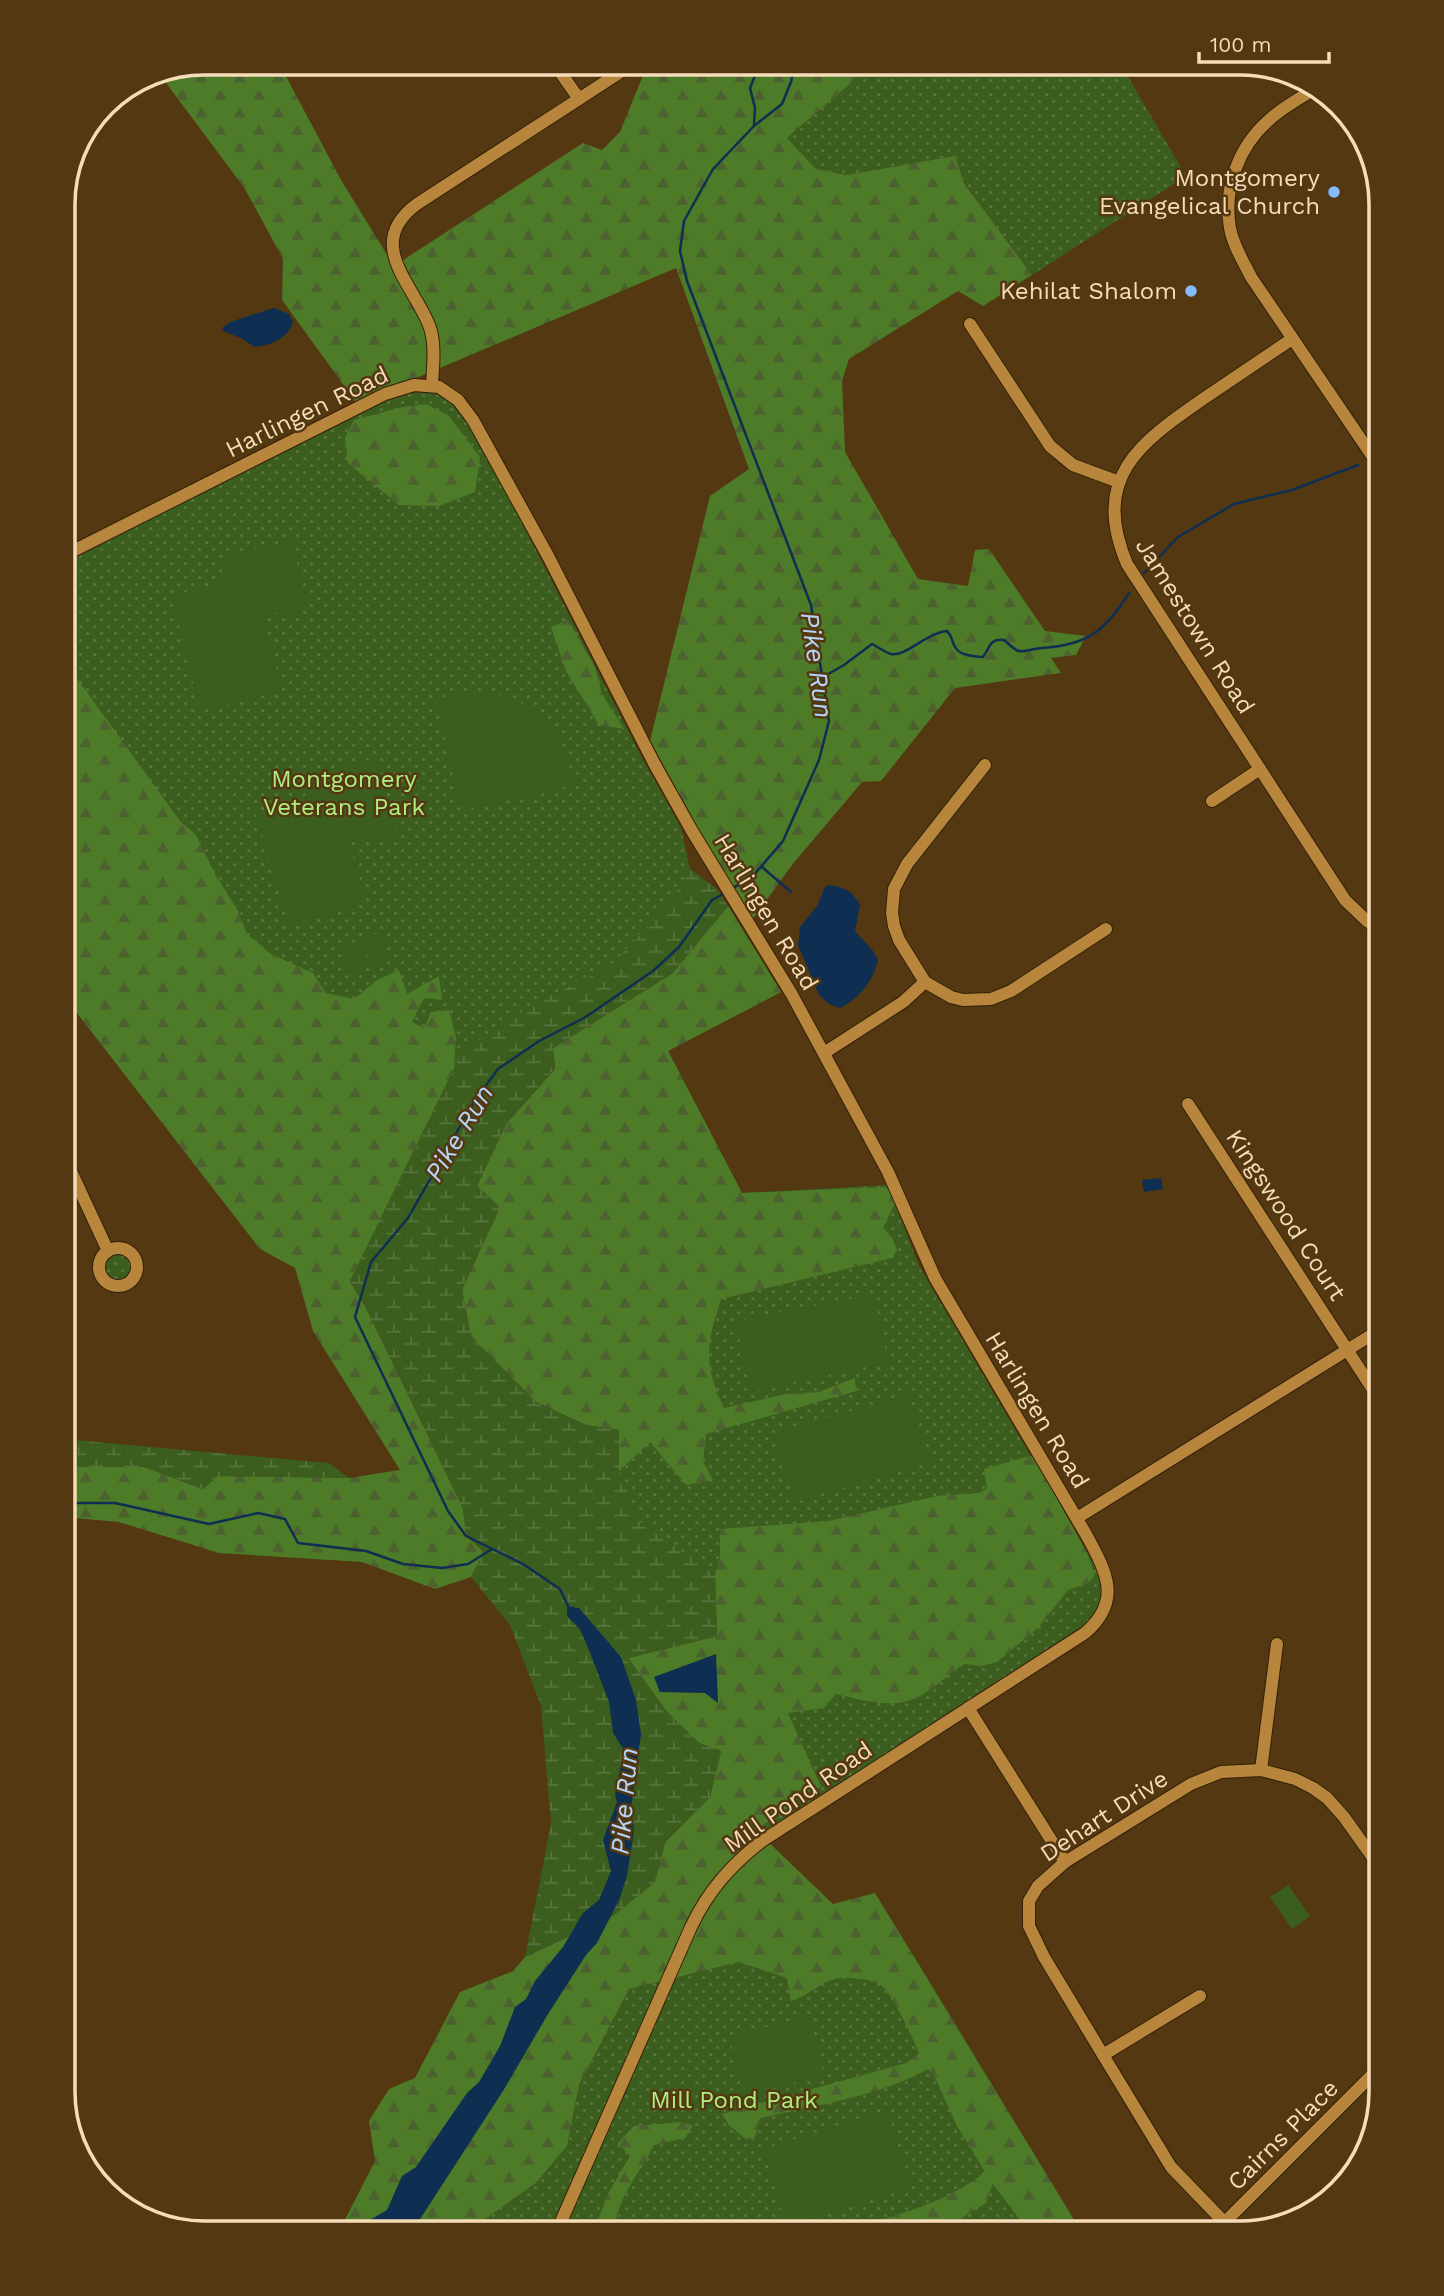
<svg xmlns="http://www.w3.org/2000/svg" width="1444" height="2296" viewBox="0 0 1444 2296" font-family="'Work Sans',sans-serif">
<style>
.grass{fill:url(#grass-dots)}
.forest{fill:url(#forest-firs)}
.wetland{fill:url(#wetland-marsh)}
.pitch{fill:#3b5e1f}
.water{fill:#0e2e52}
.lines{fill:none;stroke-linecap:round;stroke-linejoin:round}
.stream{stroke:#0e2e52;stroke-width:2.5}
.minor-casing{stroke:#32210a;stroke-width:14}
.minor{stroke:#b8853c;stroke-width:12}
.poi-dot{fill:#86bbfb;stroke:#533811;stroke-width:2.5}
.labels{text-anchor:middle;stroke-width:5;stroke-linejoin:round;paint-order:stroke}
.poi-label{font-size:24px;fill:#f7dcba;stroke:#533811;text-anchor:end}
.street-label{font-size:24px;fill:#f7dcba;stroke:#533811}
.park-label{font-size:24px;fill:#aeee80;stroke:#533811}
.water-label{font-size:26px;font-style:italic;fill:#b6d5fb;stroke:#533811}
.rim{fill:none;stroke:#f7dcba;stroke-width:3.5}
</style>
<defs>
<pattern id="grass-dots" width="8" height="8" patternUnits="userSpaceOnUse" patternTransform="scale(1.75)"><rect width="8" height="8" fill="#3b5e1f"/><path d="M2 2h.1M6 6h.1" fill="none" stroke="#58743d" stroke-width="1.8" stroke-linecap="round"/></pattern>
<pattern id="forest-firs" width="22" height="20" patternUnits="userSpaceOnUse" patternTransform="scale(1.75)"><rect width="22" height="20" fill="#4d7b27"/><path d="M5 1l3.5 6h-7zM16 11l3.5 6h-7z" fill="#4c612f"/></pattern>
<pattern id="wetland-marsh" width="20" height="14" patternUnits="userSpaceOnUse" patternTransform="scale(1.75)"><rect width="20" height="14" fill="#3b5e1f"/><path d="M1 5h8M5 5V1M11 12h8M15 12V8" fill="none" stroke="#58743d"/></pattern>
</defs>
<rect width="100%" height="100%" fill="#533811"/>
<!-- grass -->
<g class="grass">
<path d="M 874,63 L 1102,63 L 1127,75 L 1186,176 L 1032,275 L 964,182 L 955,156 L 847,175 L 816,169 L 787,138 Z"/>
<path d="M 421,392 L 436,394 L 450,402 L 465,419 L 515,509 L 643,760 L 681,828 L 690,869 L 669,905 L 609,967 L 539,1001 L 350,1281 L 260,1249 L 63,995 L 63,564 L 374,405 L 402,394 Z"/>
<path d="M 728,906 L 781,992 L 668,1051 L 742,1193 L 888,1185 L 919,1266 L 1097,1569 C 1104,1593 1104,1607 1084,1625 L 761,1835 L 728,1825 L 715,1575 L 640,1522 L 619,1471 L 673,973 Z"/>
<circle cx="118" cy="1265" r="14"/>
<path d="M 911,1951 L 1082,2233 L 466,2233 L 537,2182 L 567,2146 L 579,2085 L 629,1989 L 739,1962 L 787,1978 Z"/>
</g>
<!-- forest -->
<g class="forest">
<path d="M 205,63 L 279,63 L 341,180 L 394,266 L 583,143 L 602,150 L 620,132 L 648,63 L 705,63 L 717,75 L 728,63 L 874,63 L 787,138 L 816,169 L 846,175 L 955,156 L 964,183 L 1032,275 L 983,306 L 958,291 L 849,359 L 842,381 L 845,452 L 918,579 L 968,586 L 975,550 L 989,549 L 1045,631 L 1086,636 L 1076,655 L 1051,658 L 1061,673 L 955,688 L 881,781 L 862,782 L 792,865 L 752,920 L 728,882 L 650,741 L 710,496 L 749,469 L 676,268 L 421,376 L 371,393 L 356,402 L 282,300 L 283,259 L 245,189 L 158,72 Z"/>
<path d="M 1102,63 L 1135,63 L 1127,75 Z"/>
<path d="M 426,404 L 448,415 L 480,457 L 475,492 L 439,506 L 399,505 L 348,463 L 345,438 L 354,420 L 398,408 Z"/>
<path d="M 568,620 L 595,667 L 602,694 L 624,729 L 599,725 L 566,671 L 551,627 Z"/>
<path d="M 63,659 L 180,821 L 196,835 L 215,874 L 238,911 L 247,934 L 271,954 L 313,973 L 326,993 L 354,999 L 377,980 L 399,970 L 407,994 L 439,976 L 442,1000 L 424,998 L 412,1022 L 424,1028 L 431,1012 L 449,1010 L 456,1038 L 454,1068 L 350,1281 L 366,1308 L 463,1508 L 466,1536 L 484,1552 L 471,1577 L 435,1589 L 362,1562 L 219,1553 L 119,1522 L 63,1517 L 63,1467 L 144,1467 L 203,1489 L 217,1476 L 349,1478 L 400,1470 L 313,1331 L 295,1268 L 260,1249 L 63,995 Z"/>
<path d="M 728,906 L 781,992 L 668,1051 L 742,1193 L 886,1187 L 897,1199 L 883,1228 L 891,1236 L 897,1250 L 892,1258 L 721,1299 C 706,1346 703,1362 724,1408 L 786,1394 L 819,1392 L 855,1378 L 856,1391 L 706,1434 L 703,1461 L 713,1480 L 686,1485 L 650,1442 L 619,1471 L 619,1430 L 586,1425 L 536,1402 L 471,1337 L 462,1290 L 500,1207 L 477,1186 L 506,1124 L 555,1069 L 553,1048 L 673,973 Z"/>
<path d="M 1033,1455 L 1087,1553 L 1095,1575 L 1089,1583 L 1068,1590 L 1038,1628 L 997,1662 L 981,1666 L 965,1664 C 952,1671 942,1681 930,1690 C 899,1712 870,1702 836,1694 L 824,1708 L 788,1713 L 821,1787 L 809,1791 L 791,1790 L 787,1808 L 753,1832 L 761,1835 L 833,1904 L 875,1893 L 1082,2233 L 1030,2233 L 993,2184 L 986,2203 L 938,2233 L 832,2233 C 883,2219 943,2206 985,2172 L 957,2126 L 936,2079 L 928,2069 C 877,2097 817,2105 760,2118 L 755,2137 L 746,2139 L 729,2125 L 722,2114 L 906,2063 L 919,2053 C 912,2037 894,1996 882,1986 C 872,1978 846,1976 834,1979 C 819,1983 807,1997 791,2001 L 787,1978 L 739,1962 L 629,1989 L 579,2085 L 567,2146 L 537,2182 L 466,2233 L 338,2233 L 375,2161 L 369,2121 L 389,2089 L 415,2078 L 460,1992 L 513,1971 L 525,1957 L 614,1915 L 655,1882 L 665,1842 L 710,1797 L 721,1751 L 699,1743 L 667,1712 L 628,1658 L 717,1636 L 715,1575 L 720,1559 L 720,1529 L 829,1521 L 937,1496 L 978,1493 L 987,1489 L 984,1469 Z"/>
<path d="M 681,2122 L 693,2126 L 685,2138 L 654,2145 C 640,2174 613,2201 616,2233 L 567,2233 L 594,2230 L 609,2192 L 630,2156 L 618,2143 L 634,2126 Z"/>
</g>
<!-- wetland -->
<g class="wetland">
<path d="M 690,869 L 717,889 L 728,906 L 673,973 L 553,1048 L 555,1068 L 506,1124 L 477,1186 L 500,1207 L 462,1290 L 471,1337 L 536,1402 L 586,1425 L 619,1430 L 619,1471 L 640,1522 L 715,1575 L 717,1636 L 628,1658 L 667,1712 L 699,1743 L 721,1751 L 710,1797 L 665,1841 L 655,1882 L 614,1915 L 525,1957 L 551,1824 L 541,1706 L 510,1625 L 471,1577 L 484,1551 L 466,1536 L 463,1508 L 366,1308 L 350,1281 L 464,1049 L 539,1001 L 609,967 L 669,905 Z"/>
<path d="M 63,1439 L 329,1463 L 349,1478 L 218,1476 L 203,1489 L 144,1467 L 63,1467 Z"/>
</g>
<!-- pitch -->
<g class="pitch">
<path d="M 291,540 L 309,610 L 288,614 L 263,612 L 282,691 L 200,711 L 172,596 L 227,582 L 220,558 Z"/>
<path d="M 486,692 C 503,697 522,701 537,712 C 559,727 569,760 573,785 L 466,810 L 460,808 L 436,699 L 456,694 Z"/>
<path d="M 377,757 L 398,837 L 373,842 L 348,838 L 367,902 L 290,926 L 255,813 L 306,797 L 301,779 Z"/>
<path d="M 386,933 L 387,967 L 368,968 L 366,935 Z"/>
<path d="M 362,942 L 363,975 L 343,975 L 341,943 Z"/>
<path d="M 874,1294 L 888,1362 L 750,1392 L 736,1321 Z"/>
<path d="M 908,1394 L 931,1462 L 795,1502 L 772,1434 Z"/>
<path d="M 1288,1885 L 1310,1916 L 1292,1929 L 1270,1897 Z"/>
<path d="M 809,2016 L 824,2075 L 744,2096 L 729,2036 Z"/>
<path d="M 887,2110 L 910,2186 L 786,2226 L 764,2149 Z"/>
</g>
<!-- water -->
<g class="water">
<path d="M 274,308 L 289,314 L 293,322 C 288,339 270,345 255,347 L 241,338 L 223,331 L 222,328 L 230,322 Z"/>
<path d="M 829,885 C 844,887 853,891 860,905 L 855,931 L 873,951 L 878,960 C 872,982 861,997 840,1008 L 829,1004 L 819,995 L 798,945 L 800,927 L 817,906 L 825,887 Z"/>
<path d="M 1161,1178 L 1163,1189 L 1144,1192 L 1142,1180 Z"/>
<path d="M 567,1606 L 579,1608 L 621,1657 L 636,1700 L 641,1734 L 631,1809 L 634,1831 L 627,1876 L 619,1900 L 597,1943 L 586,1955 L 548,2014 L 503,2091 L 411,2233 L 363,2233 L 370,2220 L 387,2210 L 402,2176 L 416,2167 L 467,2093 L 479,2082 L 500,2046 L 515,2007 L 526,1999 L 535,1981 L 563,1947 L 583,1913 L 599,1900 L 611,1871 L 603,1840 L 617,1802 L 615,1795 L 624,1750 L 613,1733 L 609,1702 L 591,1655 L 580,1629 L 567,1616 Z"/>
<path d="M 716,1654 L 718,1703 L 705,1693 L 660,1692 L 654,1677 Z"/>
</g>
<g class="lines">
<!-- stream -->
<g class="stream">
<path d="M 754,124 L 755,108 L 750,88 L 760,63"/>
<path d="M 1144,573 L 1178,537 L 1234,504 L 1292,490 L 1358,465"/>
<path d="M 823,677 L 844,665 L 872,644 C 878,647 886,653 891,654 C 906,657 926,633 947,631 C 953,637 951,640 955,647 C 960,656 973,656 983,657 C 990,648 989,638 1004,640 C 1024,658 1018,650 1042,648 C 1088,645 1105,631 1129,593"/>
<path d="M 762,867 L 791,892"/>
<path d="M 733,888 L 753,876 L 783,841 L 819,760 L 829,721 L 811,605 L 687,281 L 680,251 L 684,221 L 713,169 L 754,126 L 782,104 L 791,82 L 795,63"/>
<path d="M 63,1503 L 115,1503 L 209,1524 L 258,1513 L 285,1519 L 298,1543 L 366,1551 L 403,1564 L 442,1568 L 468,1564 L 492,1549"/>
<path d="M 569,1608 L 560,1589 L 523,1564 L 466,1536 L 448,1511 L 355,1317 L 371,1262 L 408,1218 L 475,1100 L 498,1069 L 539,1041 L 584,1018 L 653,971 L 679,947 L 712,900 L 725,893"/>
</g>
<!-- minor casing -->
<g class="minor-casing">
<g id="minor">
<path d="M 554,63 L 579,99"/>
<path d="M 1318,87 C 1302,97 1283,107 1269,120 C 1239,146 1223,188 1230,228 C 1233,245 1243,261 1251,277 L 1381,469"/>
<path d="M 970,324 L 1050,446 L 1073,465 L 1119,482"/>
<path d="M 1292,339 C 1262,359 1233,379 1203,399 C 1138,444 1091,478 1127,564 L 1345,900 L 1367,921 L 1381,929"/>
<path d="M 432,385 C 433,366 436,343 429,325 C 412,283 364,243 417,204 L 619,73 L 630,63"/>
<path d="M 63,556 L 385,394 L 414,385 L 439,387 L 458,400 L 473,420 L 548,556 L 655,765 L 692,831 L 791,993 L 888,1172 L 935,1278 L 1087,1536 C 1107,1573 1122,1601 1085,1633 L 762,1841 C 731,1865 708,1891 691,1927 L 556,2233"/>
<path d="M 985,765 L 907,864 L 894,889 L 892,913 L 894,926 L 899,940 L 925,982 L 951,997 L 963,1000 L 991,999 L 1011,991 L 1106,929"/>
<path d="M 1212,801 L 1260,769"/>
<path d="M 824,1053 L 903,1002 L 925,982"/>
<path d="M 1188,1104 L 1381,1402"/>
<path d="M 63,1154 L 108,1251"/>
<circle cx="118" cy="1267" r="19"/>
<path d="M 1077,1518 L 1381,1329"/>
<path d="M 968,1708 L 1065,1862"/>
<path d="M 1261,1770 L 1277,1644"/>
<path d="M 1103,2055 L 1200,1996"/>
<path d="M 1224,2222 L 1171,2167 L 1103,2055 L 1044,1957 L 1029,1926 L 1029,1901 L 1038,1886 L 1065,1862 L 1191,1784 L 1221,1772 L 1261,1770 L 1295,1779 L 1313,1788 L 1327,1798 L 1344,1817 L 1381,1869"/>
<path d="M 1214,2233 L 1381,2066"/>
</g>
</g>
<!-- minor -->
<use href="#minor" class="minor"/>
</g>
<!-- markers -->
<g class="poi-dot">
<circle cx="1334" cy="192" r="7"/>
<circle cx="1191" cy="291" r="7"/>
</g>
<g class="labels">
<!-- poi labels -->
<g class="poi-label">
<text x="1320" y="186">Montgomery<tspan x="1320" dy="28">Evangelical Church</tspan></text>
<text x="1177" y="299">Kehilat Shalom</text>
</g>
<!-- street labels -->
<g class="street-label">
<text transform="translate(307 412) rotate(-26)" y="8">Harlingen Road</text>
<text transform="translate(1195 626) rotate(58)" y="8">Jamestown Road</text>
<text transform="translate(766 912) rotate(59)" y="8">Harlingen Road</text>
<text transform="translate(1286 1215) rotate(57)" y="8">Kingswood Court</text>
<text transform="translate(1037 1410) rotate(59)" y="8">Harlingen Road</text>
<text transform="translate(798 1797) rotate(-35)" y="8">Mill Pond Road</text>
<text transform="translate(1104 1816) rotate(-33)" y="8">Dehart Drive</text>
<text transform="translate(1283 2135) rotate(-45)" y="8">Cairns Place</text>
</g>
<!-- park labels -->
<g class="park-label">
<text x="344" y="787">Montgomery<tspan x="344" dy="28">Veterans Park</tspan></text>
<text x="734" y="2108">Mill Pond Park</text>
</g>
<!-- water labels -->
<g class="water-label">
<text transform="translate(817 665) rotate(82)" y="9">Pike Run</text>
<text transform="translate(459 1133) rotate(-59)" y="9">Pike Run</text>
<text transform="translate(624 1801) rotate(-85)" y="9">Pike Run</text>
</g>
</g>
<!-- crop -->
<path d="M0 0H1444V2296H0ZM204 75H1240A129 129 0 0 1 1369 204V2092A129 129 0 0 1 1240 2221H204A129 129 0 0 1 75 2092V204A129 129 0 0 1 204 75Z" fill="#533811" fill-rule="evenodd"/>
<path class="rim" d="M204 75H1240A129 129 0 0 1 1369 204V2092A129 129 0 0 1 1240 2221H204A129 129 0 0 1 75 2092V204A129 129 0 0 1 204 75Z"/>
<!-- scale -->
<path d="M1199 52v10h130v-10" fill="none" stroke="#f7dcba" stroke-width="3.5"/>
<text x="1210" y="52" font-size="21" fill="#f7dcba" stroke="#533811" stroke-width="5" paint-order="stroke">100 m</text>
</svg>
